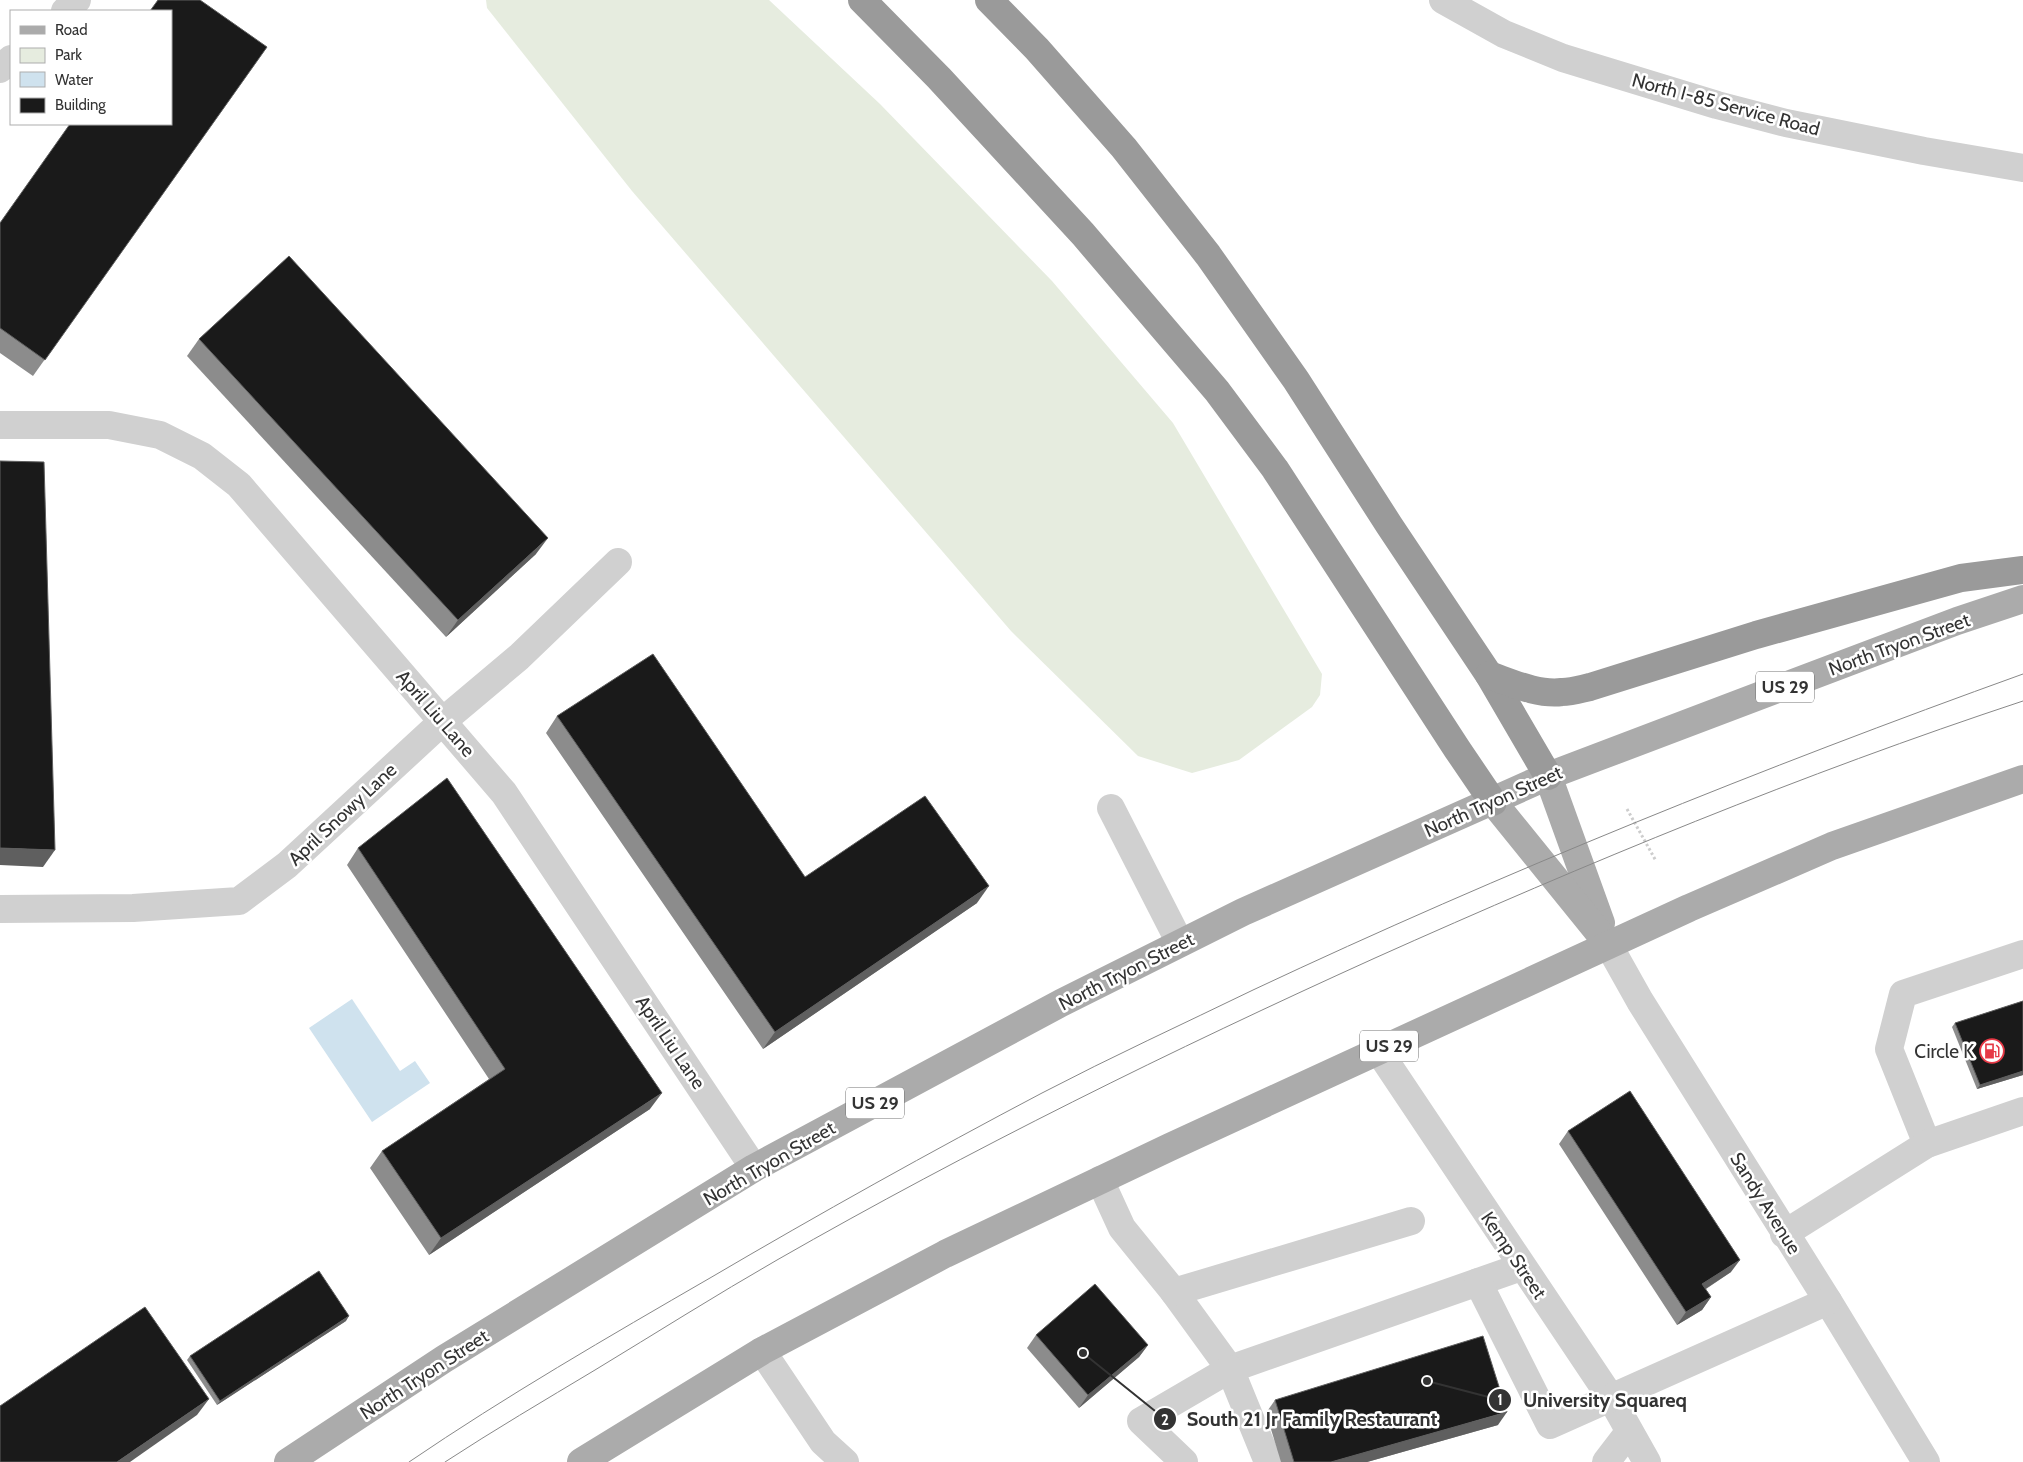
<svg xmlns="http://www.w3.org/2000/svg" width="2023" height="1462" viewBox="0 0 2023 1462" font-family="Cabin,sans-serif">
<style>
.green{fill:#e6ecdf}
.water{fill:#cfe2ee}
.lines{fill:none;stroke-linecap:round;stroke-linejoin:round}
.path{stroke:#cdcdcd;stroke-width:3;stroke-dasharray:2.5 2.5;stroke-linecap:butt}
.minor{stroke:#d0d0d0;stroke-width:28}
.major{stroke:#ababab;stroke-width:28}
.highway{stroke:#9a9a9a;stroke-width:28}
.tram{stroke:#888;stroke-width:1}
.wall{fill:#8c8c8c}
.shaded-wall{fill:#5f5f5f}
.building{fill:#1a1a1a;stroke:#5f5f5f}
.labels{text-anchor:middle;stroke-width:5;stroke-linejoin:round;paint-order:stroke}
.shield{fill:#fff;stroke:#707070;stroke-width:1}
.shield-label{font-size:18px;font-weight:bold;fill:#333}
.street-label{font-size:19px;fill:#333;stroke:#fff}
.poi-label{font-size:19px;fill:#333;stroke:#fff;text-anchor:end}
.leader{fill:none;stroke:#333;stroke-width:2}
.callout-dot{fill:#333;stroke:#fff;stroke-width:2}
.mark-label{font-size:15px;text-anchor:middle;font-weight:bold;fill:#fff}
.callout-label{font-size:20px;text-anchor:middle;font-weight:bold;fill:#333;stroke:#fff;stroke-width:5;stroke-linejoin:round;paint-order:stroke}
</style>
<rect width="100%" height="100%" fill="#fff"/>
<!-- green -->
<path class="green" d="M 486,0 L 769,0 L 880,104 L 1052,281 L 1173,423 L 1322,674 L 1320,695 L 1312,707 L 1239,760 L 1192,773 L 1138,756 L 1011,631 L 632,191 L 487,8 Z"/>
<!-- water -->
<path class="water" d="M 352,999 L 400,1071 L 415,1061 L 430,1083 L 372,1122 L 309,1028 Z"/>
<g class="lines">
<!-- path -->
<path class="path" d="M 1627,809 L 1656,861"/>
<!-- minor -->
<g class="minor">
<path d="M 1443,0 L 1504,34 L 1563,58 L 1717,105 L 1786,123 L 1924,151 L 2023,168"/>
<path d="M 65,11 L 77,0"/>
<path d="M 0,69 L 11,59"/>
<path d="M 0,425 L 109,425 L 160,435 L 202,456 L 239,485 L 504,793 L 754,1168"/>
<path d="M 1111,808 L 1180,943"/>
<path d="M 0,909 L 133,908 L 239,901 L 287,865 L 443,721 L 519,657 L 618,562"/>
<path d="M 1608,944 L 1640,1001 L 1828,1301 L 1926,1462"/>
<path d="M 1378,1050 L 1611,1398 L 1647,1462"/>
<path d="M 1927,1144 L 1889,1049 L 1903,994 L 2023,954"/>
<path d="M 1100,1180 L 1122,1228 L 1174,1292 L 1230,1369 L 1521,1267"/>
<path d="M 1784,1234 L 1927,1144 L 2023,1111"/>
<path d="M 1478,1282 L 1550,1425 L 1828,1301"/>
<path d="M 1174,1292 L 1411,1221"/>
<path d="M 762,1351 L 823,1442 L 845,1462"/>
<path d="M 1184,1462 L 1141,1421 L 1230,1369 L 1268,1462"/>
<path d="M 1606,1462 L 1629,1432"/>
</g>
<!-- major -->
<g class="major">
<path d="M 1548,776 L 1601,923"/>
<path d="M 1493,802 L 1608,944"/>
<path d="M 288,1462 L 444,1359 L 754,1168 L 1061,1003 L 1243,912 L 1548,776 L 1598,757 L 1957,621 L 2023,599"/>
<path d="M 581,1462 L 762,1351 L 945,1254 L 1170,1147 L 1689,908 L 1832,846 L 2023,779"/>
</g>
<!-- highway -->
<g class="highway">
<path d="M 862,0 L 939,78 L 1083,234 L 1217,391 L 1275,469 L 1457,749 L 1493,802"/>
<path d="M 989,0 L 1037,49 L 1124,148 L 1208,255 L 1296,380 L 1389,525 L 1489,675 L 1548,776"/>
<path d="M 1489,675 C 1512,683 1538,695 1562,692 C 1572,692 1581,689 1590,687 L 1756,635 L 1961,578 L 2023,570"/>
</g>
<!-- tram -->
<g class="tram">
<path d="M 409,1462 C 506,1396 608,1337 710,1278 C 819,1214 930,1152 1042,1093 C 1111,1057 1183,1024 1253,990 C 1504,872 1762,768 2023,674"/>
<path d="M 445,1462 C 494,1430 545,1400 595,1370 C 656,1333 716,1295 777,1260 C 971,1149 1172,1050 1375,958 C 1587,863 1802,774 2023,701"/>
</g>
</g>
<!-- wall -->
<g class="wall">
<path d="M 267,47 L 33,376 L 0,353 L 0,223 Z"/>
<path d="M 199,339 L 536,554 L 446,637 L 187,356 Z"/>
<path d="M 557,716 L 805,877 L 977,903 L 763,1049 L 546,733 Z"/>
<path d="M 358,848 L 650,1109 L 429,1255 L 370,1168 L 382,1151 L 489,1079 L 347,865 Z"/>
<path d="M 2023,1001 L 2023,1075 L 1977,1089 L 1952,1027 L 1955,1023 Z"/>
<path d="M 1568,1131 L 1731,1272 L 1706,1289 L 1711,1297 L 1702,1310 L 1677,1325 L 1559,1144 Z"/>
<path d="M 346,1321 L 217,1405 L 187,1360 L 190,1356 Z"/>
<path d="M 1036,1335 L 1148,1345 L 1139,1357 L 1079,1408 L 1027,1348 Z"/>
<path d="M 1275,1400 L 1498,1425 L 1367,1462 L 1281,1462 L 1266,1413 Z"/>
</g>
<!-- shaded-wall -->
<g class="shaded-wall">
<path d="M 548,538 L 536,554 L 446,637 L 458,620 Z"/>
<path d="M 0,848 L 55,850 L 43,867 L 0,865 Z"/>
<path d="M 989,886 L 977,903 L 763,1049 L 775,1032 Z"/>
<path d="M 2023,1071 L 2023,1075 L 1977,1089 L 1980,1085 Z"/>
<path d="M 662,1093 L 650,1109 L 429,1255 L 441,1238 Z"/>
<path d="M 1740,1260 L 1731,1272 L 1693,1297 L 1702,1284 Z"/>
<path d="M 1711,1297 L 1702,1310 L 1677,1325 L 1686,1312 Z"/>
<path d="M 349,1316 L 346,1321 L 217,1405 L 220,1401 Z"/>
<path d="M 1148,1345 L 1139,1357 L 1079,1408 L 1088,1395 Z"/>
<path d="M 209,1399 L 197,1415 L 130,1462 L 117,1462 Z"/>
<path d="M 1507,1412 L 1498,1425 L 1367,1462 L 1331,1462 Z"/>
</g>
<!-- building -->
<g class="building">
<path d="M 158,0 L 200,0 L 267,47 L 45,360 L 0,328 L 0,223 L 70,124 L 171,124 L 171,11 L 150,11 Z"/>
<path d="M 289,256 L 548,538 L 458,620 L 199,339 Z"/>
<path d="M 0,461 L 44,462 L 55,850 L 0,848 Z"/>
<path d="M 653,654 L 805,877 L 925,796 L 989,886 L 775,1032 L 557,716 Z"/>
<path d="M 447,778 L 662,1093 L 441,1238 L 382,1151 L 505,1069 L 358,848 Z"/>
<path d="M 2023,1001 L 2023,1071 L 1980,1085 L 1955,1023 Z"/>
<path d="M 1630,1091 L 1740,1260 L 1702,1284 L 1711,1297 L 1686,1312 L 1568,1131 Z"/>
<path d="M 319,1271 L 349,1316 L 220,1401 L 190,1356 Z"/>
<path d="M 1095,1284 L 1148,1345 L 1088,1395 L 1036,1335 Z"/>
<path d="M 145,1307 L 209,1399 L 117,1462 L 0,1462 L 0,1406 Z"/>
<path d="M 1483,1336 L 1507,1412 L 1331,1462 L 1294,1462 L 1275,1400 Z"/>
</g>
<!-- icons -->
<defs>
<g id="fuel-ring" transform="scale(1.25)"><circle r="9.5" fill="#fff" stroke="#e63946" stroke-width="1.5"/><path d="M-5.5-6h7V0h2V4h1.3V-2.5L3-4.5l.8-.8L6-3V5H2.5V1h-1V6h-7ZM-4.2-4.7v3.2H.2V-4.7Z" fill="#e63946"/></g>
</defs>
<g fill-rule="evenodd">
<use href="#fuel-ring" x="1992" y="1051"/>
</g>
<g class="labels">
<!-- shield labels -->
<g class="shield">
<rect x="1756" y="671.5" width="58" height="31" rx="4"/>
<rect x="1360" y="1030.5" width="58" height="31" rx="4"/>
<rect x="846" y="1087.5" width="58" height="31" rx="4"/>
</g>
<g class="shield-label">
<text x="1785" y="693">US 29</text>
<text x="1389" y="1052">US 29</text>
<text x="875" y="1109">US 29</text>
</g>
<!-- street labels -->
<g class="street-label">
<text transform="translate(1726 104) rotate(15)" y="7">North I-85 Service Road</text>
<text transform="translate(1899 644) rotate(-20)" y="7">North Tryon Street</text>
<text transform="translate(436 713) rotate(49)" y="7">April Liu Lane</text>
<text transform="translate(1493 801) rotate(-24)" y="7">North Tryon Street</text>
<text transform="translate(342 814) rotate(-43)" y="7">April Snowy Lane</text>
<text transform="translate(1126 971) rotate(-27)" y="7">North Tryon Street</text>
<text transform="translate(671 1042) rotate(56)" y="7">April Liu Lane</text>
<text transform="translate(769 1163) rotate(-30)" y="7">North Tryon Street</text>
<text transform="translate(1766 1203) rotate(58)" y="7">Sandy Avenue</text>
<text transform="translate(1514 1255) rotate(56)" y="7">Kemp Street</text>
<text transform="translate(424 1374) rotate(-33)" y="7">North Tryon Street</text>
</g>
<!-- poi labels -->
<g class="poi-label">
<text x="1974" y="1058">Circle K</text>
</g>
</g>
<!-- callouts -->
<path class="leader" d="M1427 1381L1500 1400M1083 1353L1165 1419"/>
<g class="callout-dot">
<circle cx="1427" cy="1381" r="5"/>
<circle cx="1083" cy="1353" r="5"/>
<circle cx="1500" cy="1400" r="12"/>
<circle cx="1165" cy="1419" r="12"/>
</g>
<g class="mark-label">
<text x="1500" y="1405">1</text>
<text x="1165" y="1425">2</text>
</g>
<g class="callout-label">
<text x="1605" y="1407">University Squareq</text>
<text x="1312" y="1426">South 21 Jr Family Restaurant</text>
</g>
<!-- legend -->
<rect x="10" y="10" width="162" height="115" fill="#ffffff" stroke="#adadad"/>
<rect x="20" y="26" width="25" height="8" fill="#ababab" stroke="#adadad"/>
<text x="55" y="35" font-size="15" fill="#333333">Road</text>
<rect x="20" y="48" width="25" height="15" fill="#e6ecdf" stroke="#adadad"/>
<text x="55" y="60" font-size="15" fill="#333333">Park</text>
<rect x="20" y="72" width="25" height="15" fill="#cfe2ee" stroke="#adadad"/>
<text x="55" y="85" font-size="15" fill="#333333">Water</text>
<rect x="20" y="98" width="25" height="15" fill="#1a1a1a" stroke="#adadad"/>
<text x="55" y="110" font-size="15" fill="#333333">Building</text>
</svg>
